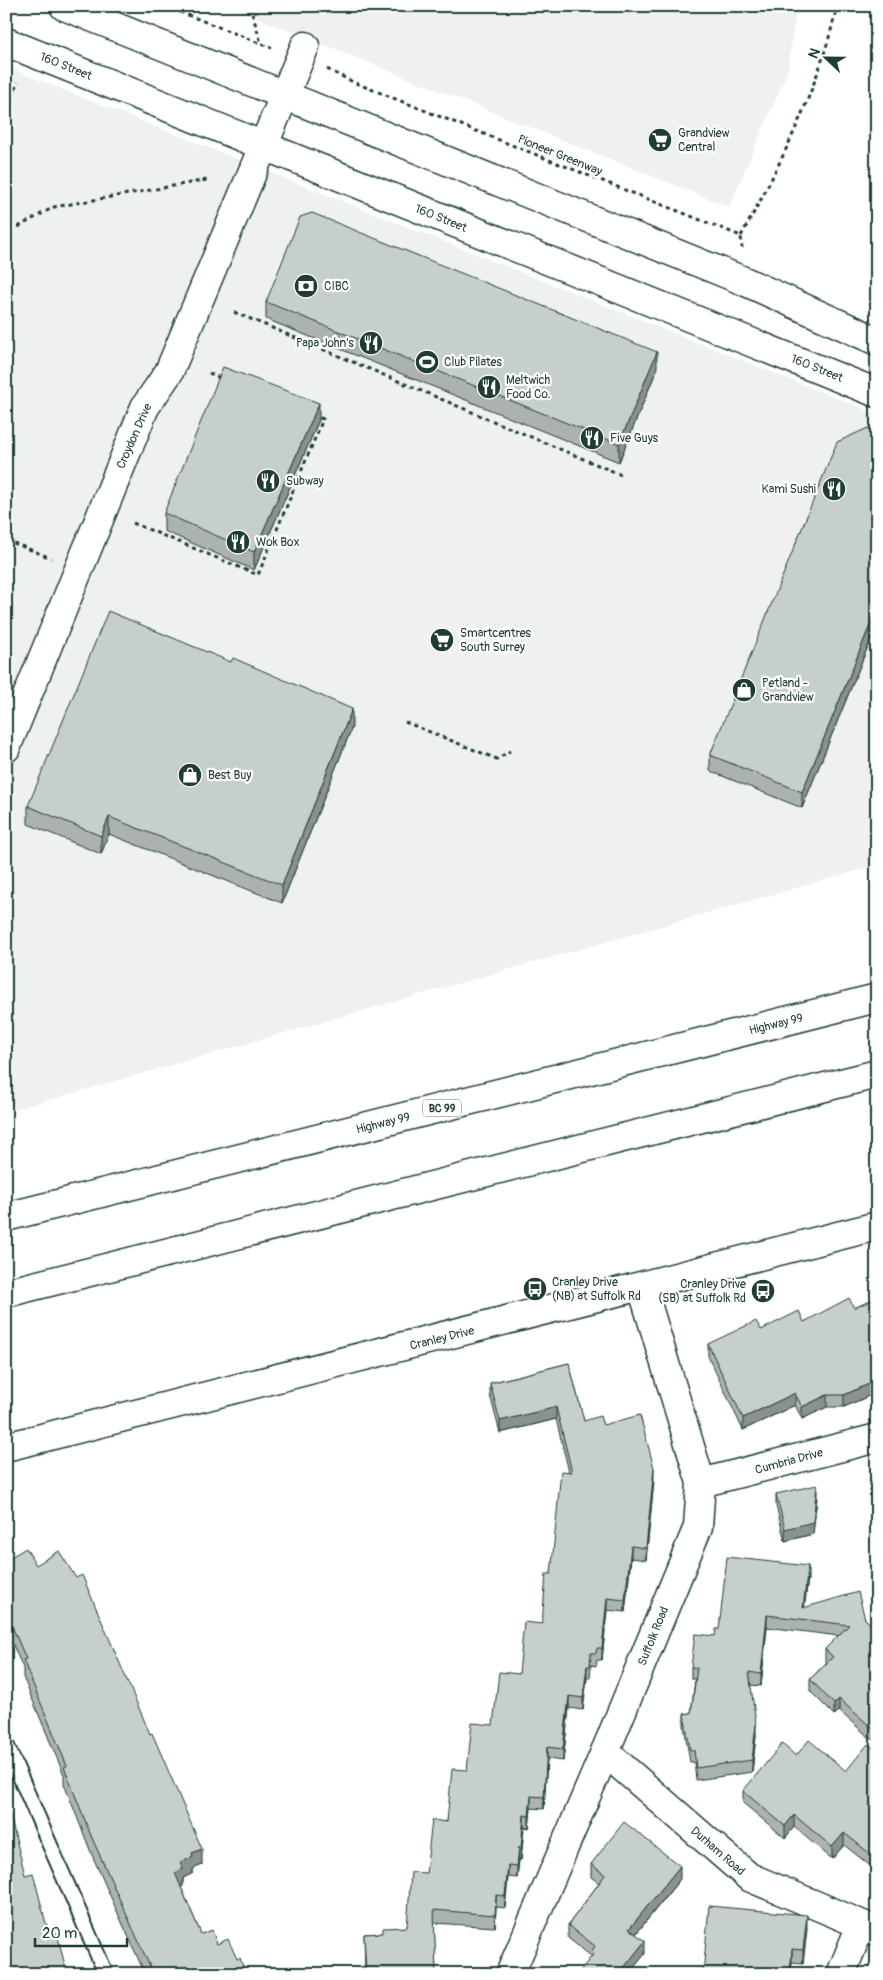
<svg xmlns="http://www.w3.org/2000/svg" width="883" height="1980" viewBox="0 0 883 1980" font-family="Pangolin,sans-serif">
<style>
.built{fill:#eef1f0}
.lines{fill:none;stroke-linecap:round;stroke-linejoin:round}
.service-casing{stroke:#1f3d34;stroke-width:18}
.minor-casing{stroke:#1f3d34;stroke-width:31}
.tertiary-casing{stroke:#1f3d34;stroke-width:31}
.motorway-casing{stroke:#1f3d34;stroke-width:31}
.path{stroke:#1f3d34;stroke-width:3;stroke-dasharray:4 4;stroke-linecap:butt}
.service{stroke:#fff;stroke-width:14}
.minor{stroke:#fff;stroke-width:28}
.tertiary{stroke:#fff;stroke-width:28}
.motorway{stroke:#fff;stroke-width:28}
.wall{fill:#abb2af;stroke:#1f3d34}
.shaded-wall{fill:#8b918f;stroke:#1f3d34}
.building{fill:#c7cfcc;stroke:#1f3d34}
.labels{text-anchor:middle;stroke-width:4.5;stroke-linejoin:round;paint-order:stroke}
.shield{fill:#fff;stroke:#627771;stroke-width:1}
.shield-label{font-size:11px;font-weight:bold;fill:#1f3d34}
.street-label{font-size:12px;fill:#1f3d34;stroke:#fff}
.poi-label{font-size:12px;fill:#1f3d34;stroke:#fff;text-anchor:start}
</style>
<rect width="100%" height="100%" fill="#fff"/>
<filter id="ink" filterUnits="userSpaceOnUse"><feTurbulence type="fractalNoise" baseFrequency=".02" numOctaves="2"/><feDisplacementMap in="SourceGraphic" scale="10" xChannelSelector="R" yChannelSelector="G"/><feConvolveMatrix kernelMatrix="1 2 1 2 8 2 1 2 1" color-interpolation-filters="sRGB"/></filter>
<g filter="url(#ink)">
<!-- built -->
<g class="built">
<path d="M 228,6 L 797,6 L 787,73 L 729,207 Z"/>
<path d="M 6,67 L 877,414 L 877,865 L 6,1112 Z"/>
</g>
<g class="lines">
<!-- service casing -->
<g class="service-casing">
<path id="service" d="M 6,1744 L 106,1974"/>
</g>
<!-- minor casing -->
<g class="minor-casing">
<g id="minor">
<path d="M 6,748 L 145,407 L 169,372 L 305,46"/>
<path d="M 701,1483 L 877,1438"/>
<path d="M 605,1752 L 749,1877 L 877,1931"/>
<path d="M 510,1974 L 605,1752 L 698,1527 L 701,1483 L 642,1287"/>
<path d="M 841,1974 L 861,1925"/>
</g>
</g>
<!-- tertiary casing -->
<g class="tertiary-casing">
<g id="tertiary">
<path d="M 64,6 L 744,281 L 877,341"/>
<path d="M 6,42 L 877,393"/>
<path d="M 6,1447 L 877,1226"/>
</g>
</g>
<!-- motorway casing -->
<g class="motorway-casing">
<g id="motorway">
<path d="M 6,1217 L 877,998"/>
<path d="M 6,1293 L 877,1074"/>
</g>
</g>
<!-- path -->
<g class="path">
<path d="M 165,6 L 272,48"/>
<path d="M 250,6 L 261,43"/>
<path d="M 327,69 L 353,82 L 741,236 L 742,248"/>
<path d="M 6,112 L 18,82"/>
<path d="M 18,227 L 54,207 L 207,180"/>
<path d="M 741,236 C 781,164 819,87 837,6"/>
<path d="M 234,312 L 624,476"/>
<path d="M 209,373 L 222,379"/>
<path d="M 133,523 L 258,575 L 323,419 L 316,416"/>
<path d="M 6,540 L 51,558"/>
<path d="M 405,722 L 497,759 L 510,751"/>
</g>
<!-- service -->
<use href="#service" class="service"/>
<!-- minor -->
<use href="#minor" class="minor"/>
<!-- tertiary -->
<use href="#tertiary" class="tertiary"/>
<!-- motorway -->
<use href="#motorway" class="motorway"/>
</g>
<!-- wall -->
<g class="wall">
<path d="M 266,302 L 657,369 L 619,462 L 266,319 Z"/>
<path d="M 319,420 L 254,570 L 164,531 L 164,513 Z"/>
<path d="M 877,431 L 877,624 L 802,808 L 710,771 L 710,755 Z"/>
<path d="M 231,662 L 352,727 L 282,903 L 109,834 L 101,854 L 28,824 L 28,806 Z"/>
<path d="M 877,1298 L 877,1400 L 874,1401 L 871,1395 L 844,1407 L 827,1407 L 802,1419 L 795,1405 L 743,1430 L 708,1356 L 708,1344 L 761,1330 L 804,1322 L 854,1308 Z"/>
<path d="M 569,1363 L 584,1421 L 603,1425 L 654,1480 L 646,1560 L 631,1558 L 625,1612 L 607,1610 L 602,1660 L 597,1660 L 596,1666 L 591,1665 L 590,1678 L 587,1678 L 583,1710 L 569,1708 L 563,1761 L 547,1759 L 544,1809 L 531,1808 L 529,1828 L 524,1827 L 521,1860 L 519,1860 L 517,1878 L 508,1877 L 505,1908 L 496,1907 L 495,1927 L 434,1923 L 436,1974 L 365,1974 L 364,1934 L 383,1933 L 407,1927 L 426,1873 L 467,1770 L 493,1725 L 519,1674 L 542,1624 L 569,1472 L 556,1419 L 500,1433 L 490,1395 L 490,1383 Z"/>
<path d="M 776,1494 L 817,1497 L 813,1534 L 785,1541 L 776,1506 Z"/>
<path d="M 877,1545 L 877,1594 L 872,1594 L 872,1582 Z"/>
<path d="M 6,1560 L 202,1865 L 193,1869 L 193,1873 L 183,1878 L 183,1886 L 181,1887 L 201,1934 L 217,1944 L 237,1959 L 246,1974 L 145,1974 L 92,1855 L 64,1784 L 64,1775 L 23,1677 L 23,1668 L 6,1629 Z"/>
<path d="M 808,1578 L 804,1608 L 865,1619 L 877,1630 L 877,1741 L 870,1738 L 839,1711 L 834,1715 L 810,1691 L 810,1679 L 827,1662 L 825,1661 L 825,1649 L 839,1636 L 767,1627 L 761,1686 L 750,1685 L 756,1736 L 752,1772 L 696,1780 L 694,1762 L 690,1762 L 684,1726 L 684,1714 L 691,1713 L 695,1679 L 691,1679 L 691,1667 L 715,1636 L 719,1629 Z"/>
<path d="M 877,1751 L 877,1871 L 844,1845 L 832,1859 L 794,1827 L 785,1838 L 743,1803 L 743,1791 L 796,1756 L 846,1771 Z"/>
<path d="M 591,1864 L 680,1879 L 636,1934 L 645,1954 L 591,1956 L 568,1938 L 568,1925 L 599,1883 L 591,1877 Z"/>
<path d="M 807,1929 L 803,1963 L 792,1962 L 791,1974 L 703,1974 Z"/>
</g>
<!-- shaded-wall -->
<g class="shaded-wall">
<path d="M 657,352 L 657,369 L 619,462 L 619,444 Z"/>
<path d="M 319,403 L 319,420 L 254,570 L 254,552 Z"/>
<path d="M 877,608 L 877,624 L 802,808 L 802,792 Z"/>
<path d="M 352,709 L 352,727 L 282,903 L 282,885 Z"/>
<path d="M 109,817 L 109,834 L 101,854 L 101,836 Z"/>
<path d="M 871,1383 L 871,1395 L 844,1407 L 844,1395 Z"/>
<path d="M 877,1388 L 877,1400 L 874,1401 L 874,1389 Z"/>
<path d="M 795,1393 L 795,1405 L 743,1430 L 743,1418 Z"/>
<path d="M 827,1395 L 827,1407 L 802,1419 L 802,1407 Z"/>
<path d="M 556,1407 L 556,1419 L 500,1433 L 500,1421 Z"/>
<path d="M 654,1468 L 654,1480 L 646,1560 L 646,1548 Z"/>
<path d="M 817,1485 L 817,1497 L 813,1534 L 785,1541 L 785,1529 Z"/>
<path d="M 631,1546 L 631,1558 L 625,1612 L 625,1600 Z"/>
<path d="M 808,1566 L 808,1578 L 803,1620 L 803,1608 Z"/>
<path d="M 607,1598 L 607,1610 L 602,1660 L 602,1648 Z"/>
<path d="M 767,1615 L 767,1627 L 761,1686 L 761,1674 Z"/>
<path d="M 587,1666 L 587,1678 L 583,1710 L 583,1698 Z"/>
<path d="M 569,1696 L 569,1708 L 563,1761 L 563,1749 Z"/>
<path d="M 839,1699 L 839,1711 L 834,1715 L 834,1704 Z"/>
<path d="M 756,1724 L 756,1736 L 752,1772 L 752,1760 Z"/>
<path d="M 547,1747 L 547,1759 L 544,1809 L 544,1797 Z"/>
<path d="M 531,1796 L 531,1808 L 529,1828 L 529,1816 Z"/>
<path d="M 524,1815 L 524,1827 L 521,1860 L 521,1848 Z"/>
<path d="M 794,1815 L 794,1827 L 785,1838 L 785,1826 Z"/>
<path d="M 844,1833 L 844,1845 L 832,1859 L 832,1847 Z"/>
<path d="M 519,1847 L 519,1860 L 517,1878 L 517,1866 Z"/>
<path d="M 202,1849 L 202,1865 L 193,1869 L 193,1873 L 183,1878 L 183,1886 L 175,1889 L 175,1873 L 180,1862 L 192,1853 Z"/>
<path d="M 508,1865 L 508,1877 L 505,1908 L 505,1896 Z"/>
<path d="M 680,1866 L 680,1879 L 629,1942 L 629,1929 Z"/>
<path d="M 496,1895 L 496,1907 L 495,1927 L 495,1915 Z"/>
<path d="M 807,1915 L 807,1929 L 803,1963 L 803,1950 Z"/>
<path d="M 645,1941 L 645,1954 L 629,1974 L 619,1974 Z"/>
<path d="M 792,1949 L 792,1962 L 791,1974 L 790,1974 Z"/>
</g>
<!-- building -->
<g class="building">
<path d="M 312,213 L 657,352 L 619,444 L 266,302 L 300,217 Z"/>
<path d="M 223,367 L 319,403 L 254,552 L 164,513 Z"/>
<path d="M 868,428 L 877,431 L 877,608 L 802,792 L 710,755 L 837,442 Z"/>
<path d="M 108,611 L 231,662 L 233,658 L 352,709 L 282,885 L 109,817 L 101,836 L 28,806 Z"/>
<path d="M 849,1298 L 854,1308 L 877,1298 L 877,1388 L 874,1389 L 871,1383 L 844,1395 L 827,1395 L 802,1407 L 795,1393 L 743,1418 L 708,1344 L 756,1321 L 761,1330 L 799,1311 L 804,1322 Z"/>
<path d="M 569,1363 L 584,1421 L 600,1416 L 603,1425 L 640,1415 L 654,1468 L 646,1548 L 631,1546 L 625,1600 L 607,1598 L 602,1648 L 597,1648 L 596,1653 L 591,1653 L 590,1666 L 587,1666 L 583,1698 L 569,1696 L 563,1749 L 547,1747 L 544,1797 L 531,1796 L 529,1816 L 524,1815 L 521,1848 L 519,1847 L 517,1866 L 508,1865 L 505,1896 L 496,1895 L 495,1915 L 434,1910 L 436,1974 L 366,1974 L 364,1934 L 383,1933 L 383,1928 L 407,1927 L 411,1872 L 426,1873 L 432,1820 L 447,1822 L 452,1769 L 467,1770 L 472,1723 L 493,1725 L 499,1672 L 519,1674 L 524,1622 L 542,1624 L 546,1574 L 551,1574 L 561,1471 L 572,1472 L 556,1407 L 500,1421 L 490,1383 Z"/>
<path d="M 817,1485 L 813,1522 L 785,1529 L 776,1494 Z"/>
<path d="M 877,1545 L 877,1581 L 872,1582 Z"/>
<path d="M 26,1548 L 36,1565 L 59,1551 L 76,1578 L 82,1575 L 150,1734 L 152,1733 L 202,1849 L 192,1853 L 193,1857 L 180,1862 L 183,1869 L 175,1873 L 201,1934 L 212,1930 L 217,1944 L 228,1939 L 237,1959 L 240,1958 L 246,1974 L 149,1974 L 148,1972 L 152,1971 L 92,1838 L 64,1767 L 67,1766 L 23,1660 L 26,1659 L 6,1612 L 6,1560 Z"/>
<path d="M 727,1557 L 808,1566 L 803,1608 L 858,1592 L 865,1619 L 877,1630 L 877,1729 L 870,1726 L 839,1699 L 834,1704 L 810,1679 L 833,1657 L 825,1649 L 849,1625 L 767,1615 L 761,1674 L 749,1672 L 756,1724 L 752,1760 L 696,1768 L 694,1750 L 690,1750 L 684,1714 L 691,1713 L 697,1668 L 691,1667 L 695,1634 L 715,1636 L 716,1629 L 719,1629 Z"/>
<path d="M 809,1740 L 846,1771 L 868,1744 L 877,1751 L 877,1859 L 844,1833 L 832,1847 L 794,1815 L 785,1826 L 743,1791 L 782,1744 L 796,1756 Z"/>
<path d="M 6,1811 L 9,1811 L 25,1875 L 33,1873 L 49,1935 L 57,1933 L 67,1974 L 6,1974 Z"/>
<path d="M 624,1822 L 680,1866 L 629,1929 L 645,1941 L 619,1974 L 578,1974 L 594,1953 L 592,1951 L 595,1946 L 568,1925 L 605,1875 L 591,1864 Z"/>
<path d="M 709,1906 L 807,1915 L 803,1950 L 792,1949 L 790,1974 L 703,1974 Z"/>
</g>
</g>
<!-- icons -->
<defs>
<g id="supermarket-disc" transform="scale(1.25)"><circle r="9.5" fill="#1f3d34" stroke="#fff"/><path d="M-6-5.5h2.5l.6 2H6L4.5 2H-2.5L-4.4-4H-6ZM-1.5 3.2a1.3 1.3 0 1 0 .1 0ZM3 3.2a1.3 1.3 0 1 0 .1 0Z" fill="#fff"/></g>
<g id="bank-disc" transform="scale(1.25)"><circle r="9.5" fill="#1f3d34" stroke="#fff"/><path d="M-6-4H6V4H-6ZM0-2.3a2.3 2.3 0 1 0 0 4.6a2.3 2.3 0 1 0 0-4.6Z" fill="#fff"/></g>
<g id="restaurant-disc" transform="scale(1.25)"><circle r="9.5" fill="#1f3d34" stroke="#fff"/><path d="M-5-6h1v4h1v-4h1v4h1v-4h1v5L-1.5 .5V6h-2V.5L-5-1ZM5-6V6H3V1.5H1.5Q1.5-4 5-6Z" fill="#fff"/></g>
<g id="stadium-disc" transform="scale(1.25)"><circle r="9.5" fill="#1f3d34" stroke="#fff"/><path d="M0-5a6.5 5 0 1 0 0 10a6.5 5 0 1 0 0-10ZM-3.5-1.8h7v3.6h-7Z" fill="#fff"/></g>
<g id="shop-disc" transform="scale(1.25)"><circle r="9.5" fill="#1f3d34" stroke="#fff"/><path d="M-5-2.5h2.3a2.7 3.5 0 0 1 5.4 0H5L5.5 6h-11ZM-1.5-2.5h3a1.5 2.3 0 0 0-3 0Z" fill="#fff"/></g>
<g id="bus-disc" transform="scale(1.25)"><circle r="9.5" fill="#1f3d34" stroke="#fff"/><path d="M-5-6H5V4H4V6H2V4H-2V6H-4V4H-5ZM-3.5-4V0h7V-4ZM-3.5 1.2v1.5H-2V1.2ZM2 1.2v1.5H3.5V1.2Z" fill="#fff"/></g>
</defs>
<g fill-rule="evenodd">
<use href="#supermarket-disc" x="660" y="140"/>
<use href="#bank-disc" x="306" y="286"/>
<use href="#restaurant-disc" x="371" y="343"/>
<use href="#stadium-disc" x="427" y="362"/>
<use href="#restaurant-disc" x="489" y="387"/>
<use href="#restaurant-disc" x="592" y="438"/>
<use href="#restaurant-disc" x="268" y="481"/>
<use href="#restaurant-disc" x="834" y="489"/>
<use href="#restaurant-disc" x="238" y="542"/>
<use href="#supermarket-disc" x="442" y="640"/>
<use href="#shop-disc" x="744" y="690"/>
<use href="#shop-disc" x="190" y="775"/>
<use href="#bus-disc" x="535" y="1289"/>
<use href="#bus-disc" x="763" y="1291"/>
</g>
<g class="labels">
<!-- shield labels -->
<rect class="shield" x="423" y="1099.5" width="38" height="17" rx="4"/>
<g class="shield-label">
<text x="442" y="1112">BC 99</text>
</g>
<!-- street labels -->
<g class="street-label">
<text transform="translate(66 66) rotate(22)" y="4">160 Street</text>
<text transform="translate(560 155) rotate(22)" y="4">Pioneer Greenway</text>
<text transform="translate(441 218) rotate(22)" y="4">160 Street</text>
<text transform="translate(817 368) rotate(22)" y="4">160 Street</text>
<text transform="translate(134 436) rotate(-66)" y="4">Croydon Drive</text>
<text transform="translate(776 1024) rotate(-14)" y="4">Highway 99</text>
<text transform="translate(383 1123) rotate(-14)" y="4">Highway 99</text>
<text transform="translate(442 1338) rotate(-14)" y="4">Cranley Drive</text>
<text transform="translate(789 1461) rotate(-15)" y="4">Cumbria Drive</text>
<text transform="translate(653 1636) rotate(-68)" y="4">Suffolk Road</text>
<text transform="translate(718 1851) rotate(41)" y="4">Durham Road</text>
</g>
<!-- poi labels -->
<g class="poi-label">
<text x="678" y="137">Grandview<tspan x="678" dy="14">Central</tspan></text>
<text x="324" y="290">CIBC</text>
<text x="354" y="347" text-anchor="end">Papa John's</text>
<text x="444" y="366">Club Pilates</text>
<text x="506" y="384">Meltwich<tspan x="506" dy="14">Food Co.</tspan></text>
<text x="610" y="442">Five Guys</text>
<text x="286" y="485">Subway</text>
<text x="816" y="493" text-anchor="end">Kami Sushi</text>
<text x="256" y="546">Wok Box</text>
<text x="460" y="637">Smartcentres<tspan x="460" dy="14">South Surrey</tspan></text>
<text x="762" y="687">Petland -<tspan x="762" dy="14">Grandview</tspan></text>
<text x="208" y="779">Best Buy</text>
<text x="552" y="1286">Cranley Drive<tspan x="552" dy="14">(NB) at Suffolk Rd</tspan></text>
<text x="746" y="1288" text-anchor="end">Cranley Drive<tspan x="746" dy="14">(SB) at Suffolk Rd</tspan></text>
</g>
</g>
<!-- margin -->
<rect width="883" height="1980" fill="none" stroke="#fff" stroke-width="25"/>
<rect x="12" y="12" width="858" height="1955" fill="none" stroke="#1f3d34" stroke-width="2" filter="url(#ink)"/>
<!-- north arrow -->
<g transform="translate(826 58) rotate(292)" stroke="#ffffff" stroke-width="4" paint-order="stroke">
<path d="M0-4L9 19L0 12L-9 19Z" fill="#1f3d34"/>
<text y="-8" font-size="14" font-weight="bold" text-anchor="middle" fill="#1f3d34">N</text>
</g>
<!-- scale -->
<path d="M35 1938v8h92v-8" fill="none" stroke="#1f3d34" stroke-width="2.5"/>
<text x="42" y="1938" font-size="15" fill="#1f3d34" stroke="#ffffff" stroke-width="4" paint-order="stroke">20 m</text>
</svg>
